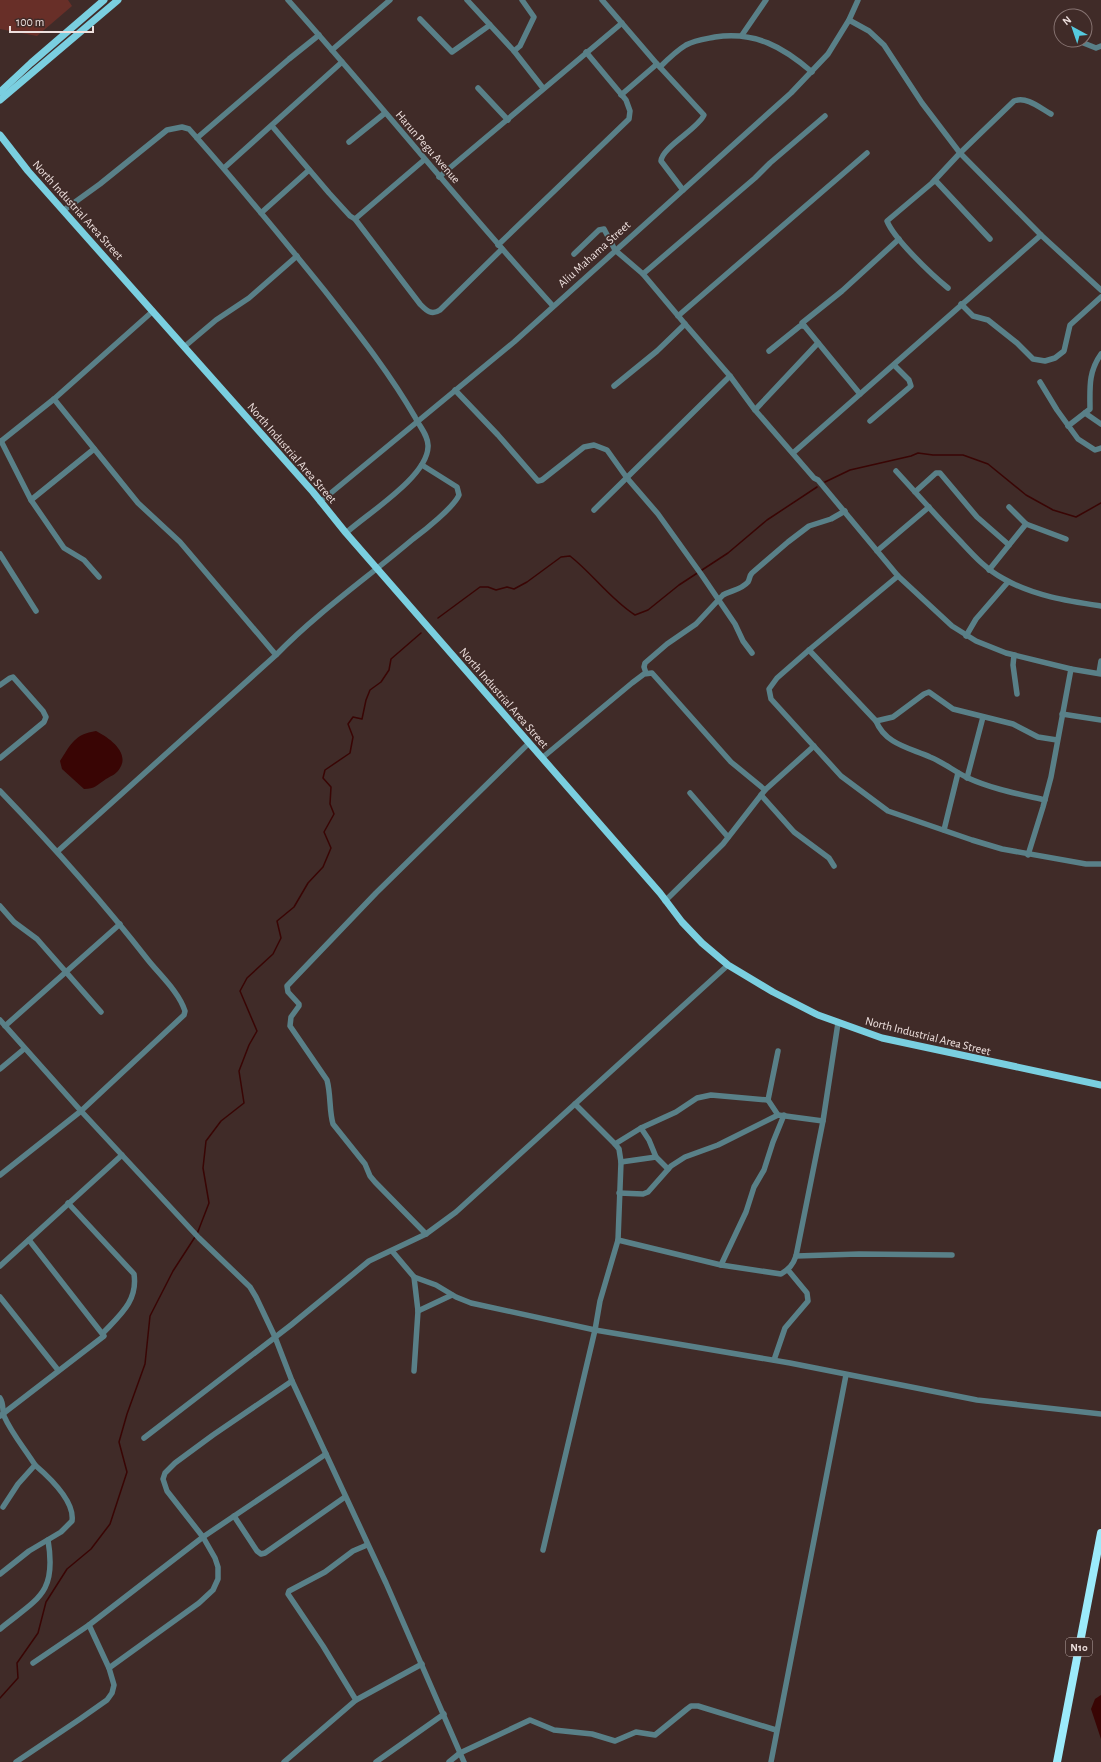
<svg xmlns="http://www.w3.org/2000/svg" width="1101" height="1762" viewBox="0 0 1101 1762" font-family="'Alegreya Sans',sans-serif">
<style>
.green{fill:#682f28}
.water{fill:#390504}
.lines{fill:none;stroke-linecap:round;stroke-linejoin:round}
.stream{stroke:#390504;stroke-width:1.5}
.minor{stroke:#598088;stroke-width:5.5}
.major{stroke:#7acfe0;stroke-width:7}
.highway{stroke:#9cebfb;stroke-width:8}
.labels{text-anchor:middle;stroke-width:3.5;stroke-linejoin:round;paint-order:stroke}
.shield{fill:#402b28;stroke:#baaaa7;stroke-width:1}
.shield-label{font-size:11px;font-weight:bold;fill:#eee0de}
.street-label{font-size:12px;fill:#eee0de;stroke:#402b28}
</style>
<rect width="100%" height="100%" fill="#402b28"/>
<!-- green -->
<path class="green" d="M 0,0 L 68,0 L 72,6 L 37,36 L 0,29 Z"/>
<!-- water -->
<g class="water">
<path d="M 96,731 C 108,737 130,752 120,768 C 117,774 111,776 106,779 C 97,785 95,789 84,789 L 62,769 L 60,761 C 71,744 75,734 96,731 Z"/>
<path d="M 1101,1695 L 1101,1739 L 1091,1709 L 1095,1699 Z"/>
</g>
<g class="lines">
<!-- stream -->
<g class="stream">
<path d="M 825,482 L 850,470 L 911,456 L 918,453 L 933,455 L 963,455 L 988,464 L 1026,495 L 1053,510 L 1076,517 L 1101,503"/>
<path d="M 438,618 L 480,587 L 488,587 L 496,590 L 507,587 L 514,589 L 527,582 L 561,557 L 570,556 C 593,574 610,599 635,615 L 648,610 L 679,585 L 728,553 L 767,520 L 817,487"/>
<path d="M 197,1234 L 209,1203 L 203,1168 L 206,1141 L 221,1121 L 244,1103 L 239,1071 L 249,1045 L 257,1031 L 240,991 L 247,978 L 273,954 L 281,938 L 277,921 L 294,907 L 308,883 L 323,867 L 331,848 L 324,832 L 334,814 L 330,804 L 331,787 L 323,778 L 325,770 L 350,753 L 353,737 L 348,724 L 353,717 L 362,719 L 366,700 L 370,690 L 381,682 L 389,670 L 391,659 L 421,633"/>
<path d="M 0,1698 L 18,1678 L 17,1663 L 38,1633 L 46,1602 L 67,1569 L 91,1549 L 110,1524 L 127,1472 L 119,1442 L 127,1414 L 145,1364 L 150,1316 L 173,1271 L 195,1237"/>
</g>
<!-- minor -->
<g class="minor">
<path d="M 288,0 C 378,101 462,206 553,306"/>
<path d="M 467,0 L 514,51 L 543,88"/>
<path d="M 602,0 L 657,64 L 621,95"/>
<path d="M 420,19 L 452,52 L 490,25"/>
<path d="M 849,20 L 869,31 L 884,45 L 922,103 L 960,153 L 1041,235 L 1101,290"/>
<path d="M 1059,33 L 1061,34"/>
<path d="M 742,35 L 766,0"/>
<path d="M 1076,40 L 1096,48 L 1101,46"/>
<path d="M 332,50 L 390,0"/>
<path d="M 514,51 L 520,46 L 534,17 L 522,0"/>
<path d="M 657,64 L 704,115 C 698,129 662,147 661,161 L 683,190"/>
<path d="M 660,67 C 668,59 676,51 686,45 C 695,40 705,39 715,37 C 755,31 783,47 812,72"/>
<path d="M 478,88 L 508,120"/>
<path d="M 272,126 L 329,193 L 350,216 L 355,219 L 420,304 C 426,310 431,316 440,310 L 502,249"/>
<path d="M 197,138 L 289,59 L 319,35"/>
<path d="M 349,142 L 385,113"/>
<path d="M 224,168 L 342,62"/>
<path d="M 439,177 L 622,23"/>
<path d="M 935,180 L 990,239"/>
<path d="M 64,210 L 100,184 L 167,130 L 182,127 L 189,129 L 197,138 C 241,188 283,239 325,291 C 357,332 389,372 415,417 C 419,426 429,436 428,447 C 427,477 368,513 346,533"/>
<path d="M 261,213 L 309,170"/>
<path d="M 355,219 L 424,160"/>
<path d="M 498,245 L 629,119 L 630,111 L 626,100 L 586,52"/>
<path d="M 574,254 L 599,230 L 604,229 L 615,250 L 643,274 L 685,324 L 730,376 L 755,410 L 814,478 L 818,480 L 898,576 L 952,626 L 976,641 L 1006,653 L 1071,669 L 1101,674"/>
<path d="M 643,274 L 755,178 L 770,163 L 825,116"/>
<path d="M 948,288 C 932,275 894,239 887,221 L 932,183 L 960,153 L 1014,101 C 1027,96 1040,108 1051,114"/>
<path d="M 961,304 L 973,316 L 988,320 L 1017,343 L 1033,359 L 1045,361 L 1055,358 L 1064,351 L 1070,325 L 1101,297"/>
<path d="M 678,316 L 867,153"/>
<path d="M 184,347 L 216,320 L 249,298 L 297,256"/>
<path d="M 769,351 L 800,326 L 804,326"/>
<path d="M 1040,382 L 1057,410 L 1078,439 L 1095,450 L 1101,448"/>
<path d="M 614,386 L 657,351 L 685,324"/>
<path d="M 455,390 L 498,435 L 538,481 L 542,480 L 584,447 L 594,445 L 607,450 L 627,478 L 658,514 L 701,574 L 735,624 L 743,641 L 752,653"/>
<path d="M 860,394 L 802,323 L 842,291 L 899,239"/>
<path d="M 54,399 L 138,503 L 180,542 L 276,655"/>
<path d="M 755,410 L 818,343"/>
<path d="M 1085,413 L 1101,424"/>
<path d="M 870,421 L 911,386 L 909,380 L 894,365"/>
<path d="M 1068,426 L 1090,409 C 1090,389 1088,372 1101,354"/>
<path d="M 1,441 L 31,500 L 64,548 L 84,560 L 99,577"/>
<path d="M 0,442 L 54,399 L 153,311"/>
<path d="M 793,453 L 1041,235"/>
<path d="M 896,471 C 918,495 940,520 962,543 C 975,557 987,570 1004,579 C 1034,596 1068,601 1101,606"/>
<path d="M 915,492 L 936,473 L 940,473 L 977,517 L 1009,545"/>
<path d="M 31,500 L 94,449"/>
<path d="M 320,502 L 514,342 L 791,93 L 828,54 L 849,20 L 858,0"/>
<path d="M 1009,507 L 1026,524 L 1066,539"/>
<path d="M 594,510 L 730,376"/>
<path d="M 877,551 L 929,507"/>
<path d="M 0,554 L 36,611"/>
<path d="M 989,570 L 1026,524"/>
<path d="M 898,576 L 809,650 L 777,678 L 769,689 L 771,699 L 841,776 L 888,811 L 972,840 L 1002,849 L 1086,864 L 1101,864"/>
<path d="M 966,636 L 976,619 L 1008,582"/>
<path d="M 809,650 L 876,721 L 893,717 L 924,694 L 929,692 L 953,709 L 1013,724 L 1038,737 L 1057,740"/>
<path d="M 1014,655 L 1013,665 L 1017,694"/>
<path d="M 646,673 L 644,667 L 645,663 L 667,644 L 696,624 L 723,595 C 732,590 741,590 748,582 C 750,579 749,576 752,573 L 788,542 L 809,526 L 831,519 L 845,511"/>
<path d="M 1099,673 L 1101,661"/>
<path d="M 0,685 L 10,678 L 13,677 L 43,711 L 46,717 L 44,722 L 0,758"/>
<path d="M 1062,714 L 1101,720"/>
<path d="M 876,721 C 885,744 910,748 930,757 C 943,762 955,772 968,778 C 992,789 1019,794 1045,800"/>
<path d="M 542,758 L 632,683 L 644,674 L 652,673 L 731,762 L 765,790"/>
<path d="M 967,778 L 983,717"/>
<path d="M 0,791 C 52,845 102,901 148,960 C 160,975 179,992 185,1011 L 184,1015 L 81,1111 L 0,1175"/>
<path d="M 690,793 L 728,837"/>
<path d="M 761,795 L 794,832 L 829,858 L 834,866"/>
<path d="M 944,830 L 958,773"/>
<path d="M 58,851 L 276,655 C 318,612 367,578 413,539 C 424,531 454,507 459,495 L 457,487 L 422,465"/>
<path d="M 1028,855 L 1043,807 L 1051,777 L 1071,669"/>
<path d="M 665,901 L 723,844 L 765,790 L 814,746"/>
<path d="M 0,906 L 14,922 L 37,939 L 101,1012"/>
<path d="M 0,1020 L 81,1111 L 199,1238 L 250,1287 L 256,1297 L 275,1337 L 292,1381 L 386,1583 L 464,1762"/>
<path d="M 5,1026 L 120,924"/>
<path d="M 778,1051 L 768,1100 L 778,1115 L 823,1121"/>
<path d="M 0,1069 L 24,1049"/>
<path d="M 641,1128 L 649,1140 L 656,1157 L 668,1169"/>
<path d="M 615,1144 L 641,1128 L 676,1112 L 697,1098 L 711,1095 L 768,1100"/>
<path d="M 621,1162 L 656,1157"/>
<path d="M 619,1193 L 643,1194 L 648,1192 L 671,1166 L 685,1157 L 718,1145 L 778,1115"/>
<path d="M 68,1203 L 134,1274 C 138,1301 120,1315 103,1333"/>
<path d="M 426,1234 L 375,1182 L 370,1176 L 365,1164 L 333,1124 C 329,1110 331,1095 327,1080 L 290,1026 L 291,1017 L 299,1006 L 299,1004 L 288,992 L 287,986 L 376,893 L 529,743"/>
<path d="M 618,1240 L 721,1265 L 781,1274 C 789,1269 793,1265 796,1256 L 823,1121 L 838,1023"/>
<path d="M 392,1251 L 414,1277 L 436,1285 L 456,1297 L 471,1303 L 595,1330 L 790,1363 L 977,1400 L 1101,1414"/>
<path d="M 796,1256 L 859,1254 L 952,1255"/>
<path d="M 721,1265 L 746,1212 L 754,1187 L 764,1170 L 773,1142 L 784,1115"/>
<path d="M 0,1266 L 122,1155"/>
<path d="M 0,1297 L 58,1370"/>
<path d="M 418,1311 L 452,1295"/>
<path d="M 774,1360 L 785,1328 L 808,1301 L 807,1293 L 788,1270"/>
<path d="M 414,1371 L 418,1311 L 414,1277"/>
<path d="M 0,1398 C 4,1404 2,1410 4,1416 C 12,1434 25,1449 35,1465 L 18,1484 L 3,1507"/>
<path d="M 0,1416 L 104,1336 L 29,1240"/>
<path d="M 144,1438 L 291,1325 L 369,1261 L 426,1234 L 456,1212 L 728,965"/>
<path d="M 234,1516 L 257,1551 L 261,1554 L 265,1553 L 345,1497"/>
<path d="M 543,1550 L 595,1330 L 600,1301 L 618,1240 L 621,1162 L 619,1149 L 615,1144 L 575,1104"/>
<path d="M 0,1574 L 29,1551 L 61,1532 L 72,1521 C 75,1501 49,1477 35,1465"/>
<path d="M 0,1629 C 38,1598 57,1594 48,1540"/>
<path d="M 33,1663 L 89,1625"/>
<path d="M 109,1668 L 199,1603 L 213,1590 L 218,1579 L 218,1567 L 215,1558 L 203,1537 L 167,1491 L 163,1479 L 165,1473 L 175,1463 L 213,1435 L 292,1381"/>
<path d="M 356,1700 L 323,1646 L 288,1594 L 289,1591 L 325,1572 L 353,1551 L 367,1545"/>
<path d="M 16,1762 L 80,1719 L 107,1700 L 112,1693 L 114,1685 L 109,1668 L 89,1625 L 203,1537 L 326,1454"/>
<path d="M 284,1762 L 356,1700 L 422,1664"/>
<path d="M 376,1762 L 444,1714"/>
<path d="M 449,1762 L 460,1753 L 530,1720 L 554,1730 L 592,1734 L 615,1741 L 636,1732 L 655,1735 L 687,1709 L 691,1706 L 698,1706 L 776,1730"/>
<path d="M 771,1762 L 846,1375"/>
</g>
<!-- major -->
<g class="major">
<path d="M 0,92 L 31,63 L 104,0"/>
<path d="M 0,100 L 118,0"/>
<path d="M 0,135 L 28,171 L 313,492 L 346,533 L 660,893 L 682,922 L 702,943 L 728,965 L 773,992 L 818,1015 L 882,1038 L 1101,1085"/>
</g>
<!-- highway -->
<path class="highway" d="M 1057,1762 L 1101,1533"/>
</g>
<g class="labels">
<!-- shield labels -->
<rect class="shield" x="1066" y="1638" width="26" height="18" rx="3"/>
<g class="shield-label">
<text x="1079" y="1651">N10</text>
</g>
<!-- street labels -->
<g class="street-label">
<text transform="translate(428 147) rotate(49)" y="4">Harun Pegu Avenue</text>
<text transform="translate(78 210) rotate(48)" y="4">North Industrial Area Street</text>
<text transform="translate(594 254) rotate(-42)" y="4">Aliu Mahama Street</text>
<text transform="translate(292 453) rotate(49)" y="4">North Industrial Area Street</text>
<text transform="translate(504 698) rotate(49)" y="4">North Industrial Area Street</text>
<text transform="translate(928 1036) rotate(14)" y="4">North Industrial Area Street</text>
</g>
</g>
<!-- north arrow -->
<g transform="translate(1073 28) rotate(320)"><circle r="19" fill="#402b28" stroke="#867371"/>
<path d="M0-3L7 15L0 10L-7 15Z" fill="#55cadf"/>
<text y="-6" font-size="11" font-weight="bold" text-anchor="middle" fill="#eee0de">N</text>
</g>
<!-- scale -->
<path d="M10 26v6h83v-6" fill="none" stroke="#eee0de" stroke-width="2"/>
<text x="16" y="26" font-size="12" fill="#eee0de" stroke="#402b28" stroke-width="3" paint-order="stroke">100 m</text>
</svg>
